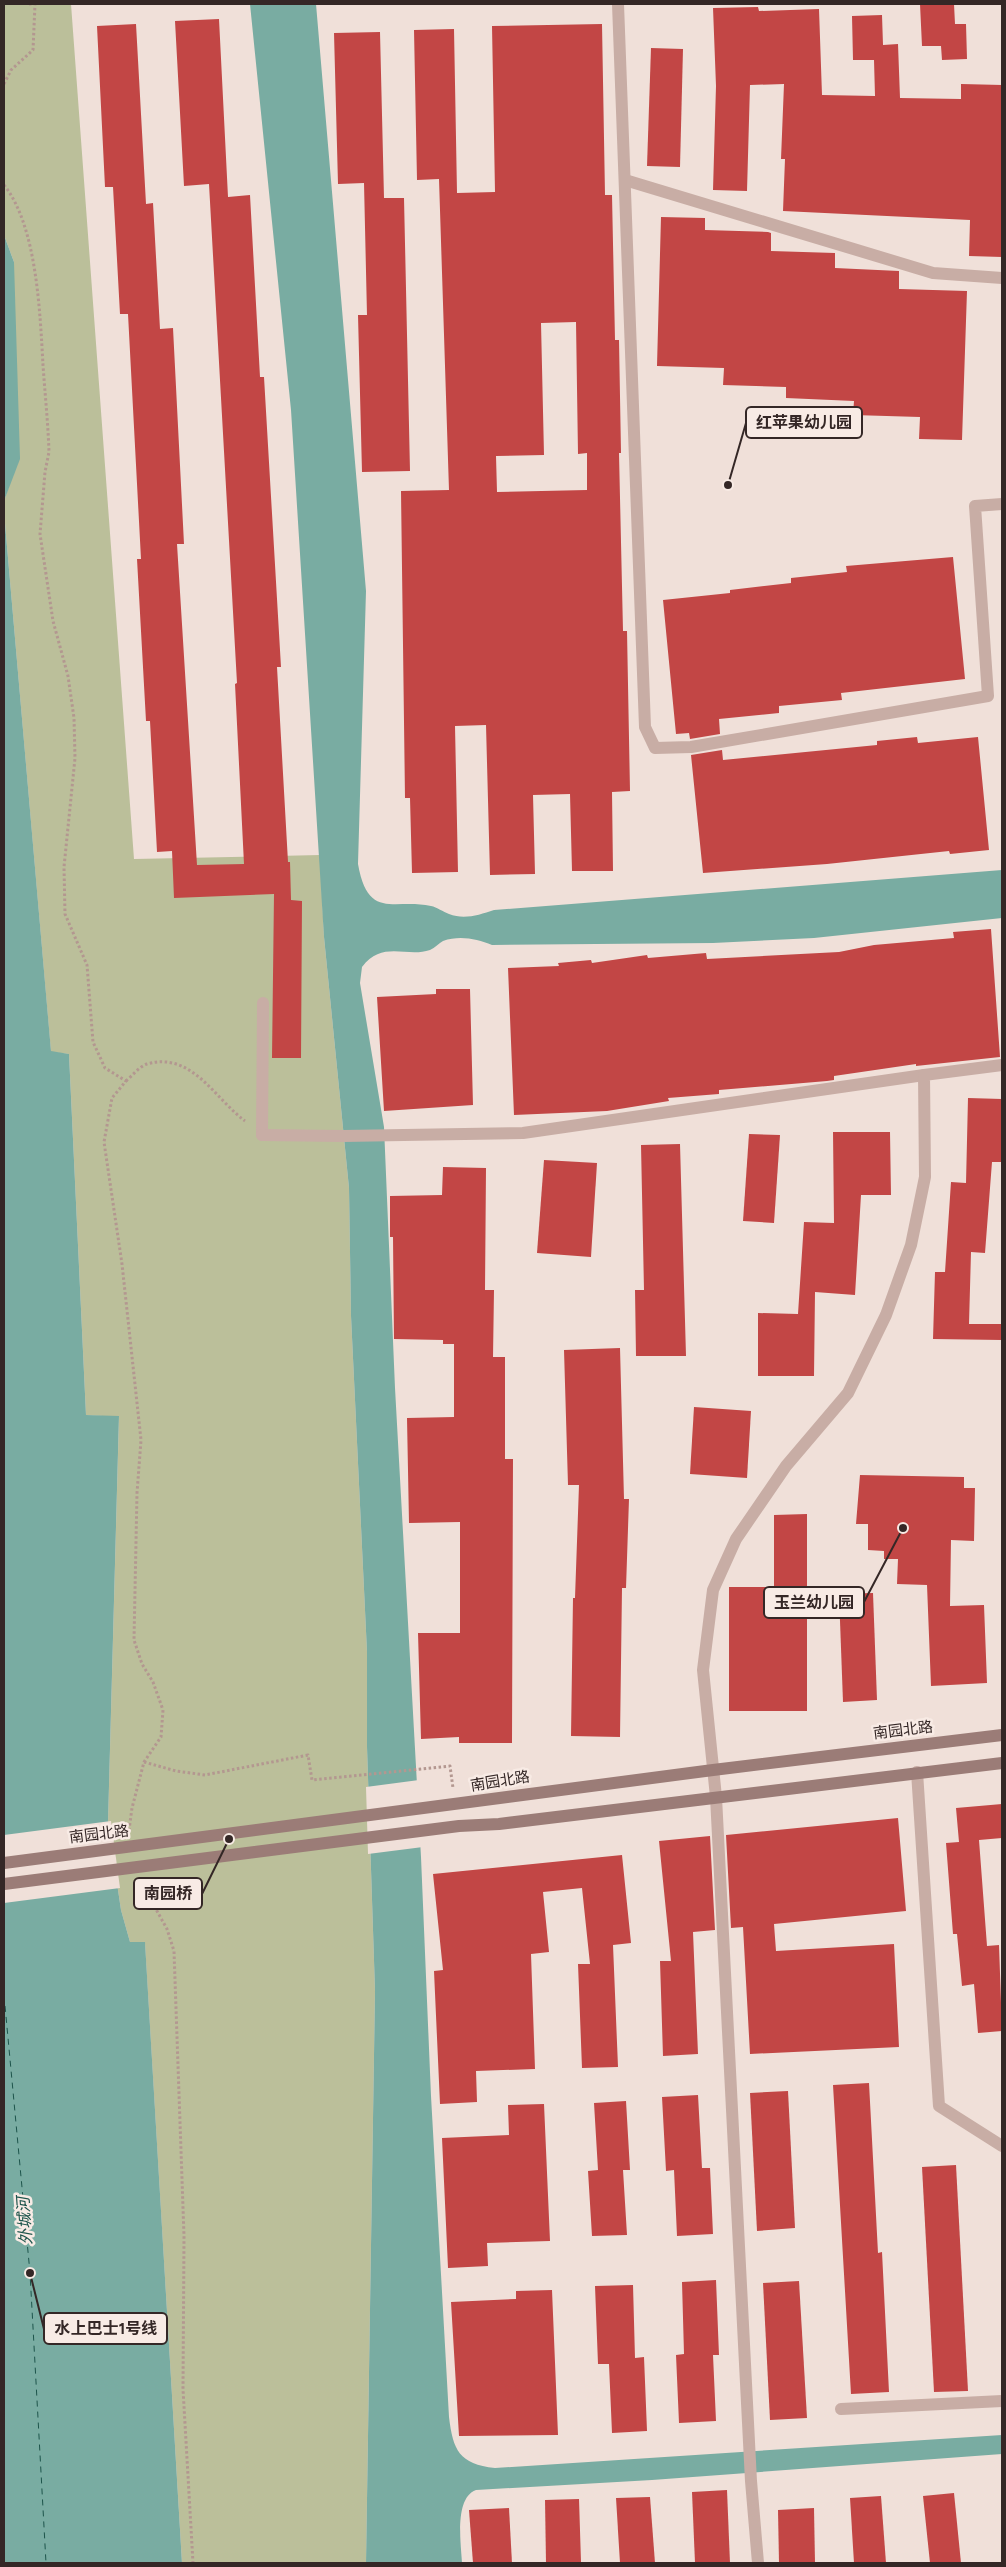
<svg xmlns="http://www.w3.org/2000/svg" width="1006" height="2567" viewBox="0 0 1006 2567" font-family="Figtree,'Noto Sans SC',sans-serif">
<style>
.green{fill:#bbbf9a}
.water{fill:#79aca2}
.pier{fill:#f0e0d9}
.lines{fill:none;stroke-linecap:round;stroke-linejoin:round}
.ferry{stroke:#1d544b;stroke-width:1;stroke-dasharray:6 5;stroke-linecap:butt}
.building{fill:#c24645;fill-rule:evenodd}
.path{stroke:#b39790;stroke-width:3;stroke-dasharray:2.5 2.5;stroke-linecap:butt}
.service{stroke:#c8ada5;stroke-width:12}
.minor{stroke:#c8ada5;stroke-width:12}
.secondary{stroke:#9b7c77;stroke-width:12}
.labels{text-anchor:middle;stroke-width:5;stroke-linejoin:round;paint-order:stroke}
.street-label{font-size:15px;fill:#342726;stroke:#f8ebe5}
.water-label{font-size:16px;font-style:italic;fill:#1d544b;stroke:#f8ebe5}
.leader{fill:none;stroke:#342726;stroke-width:2}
.callout-dot{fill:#342726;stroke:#f8ebe5;stroke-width:2}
.callout{fill:#f8ebe5;stroke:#342726;stroke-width:2}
.callout-label{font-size:16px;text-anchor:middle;font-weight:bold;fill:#342726}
</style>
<rect width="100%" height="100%" fill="#f0e0d9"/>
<!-- green -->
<path class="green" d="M 4,4 L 71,4 L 134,859 L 320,855 L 324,937 L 349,1188 L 351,1316 L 367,1652 L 367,1747 L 375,1991 L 366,2563 L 182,2563 L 145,1943 L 130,1942 L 121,1910 L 108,1823 L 119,1417 L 86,1415 L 69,1054 L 51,1052 L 4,512 L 4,501 L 9,486 L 14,262 L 4,235 Z"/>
<!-- water -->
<g class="water">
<path d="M 250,4 L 316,4 L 366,591 L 358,864 C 368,921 394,898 431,906 C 437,907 443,912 449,914 C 464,920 479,915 494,910 L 1002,870 L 1002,918 L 814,938 L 713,943 L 492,945 C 477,939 460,935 443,941 C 439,943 435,948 430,950 C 407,958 382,940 362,967 L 360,983 L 384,1127 L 395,1388 L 421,1857 L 431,2096 L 449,2417 C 453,2450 459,2464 495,2468 L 1002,2435 L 1002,2454 L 652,2480 L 476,2490 C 454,2498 461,2544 462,2563 L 366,2563 L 375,1991 L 367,1747 L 367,1652 L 351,1316 L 349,1188 L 324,937 L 291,410 Z"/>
<path d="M 4,235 L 14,262 L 20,459 L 4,501 Z"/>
<path d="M 4,512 L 51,1051 L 69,1054 L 86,1415 L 119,1416 L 108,1823 L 121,1910 L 130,1942 L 145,1942 L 182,2563 L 4,2563 Z"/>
</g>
<!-- pier -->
<g class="pier">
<path d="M 419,1780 L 423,1847 L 368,1854 L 366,1787 Z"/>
<path d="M 111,1821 L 120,1888 L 4,1903 L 4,1835 Z"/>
</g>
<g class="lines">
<!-- ferry -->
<path class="ferry" d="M 4,1995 L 30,2273 L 46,2563"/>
</g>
<!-- building -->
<g class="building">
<path d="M 920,4 L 954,4 L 955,24 L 966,24 L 967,59 L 942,60 L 941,46 L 922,46 Z"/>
<path d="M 758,7 L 759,11 L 819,9 L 822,95 L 875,96 L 874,60 L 853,60 L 852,16 L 882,15 L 883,45 L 898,44 L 900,98 L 961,99 L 961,84 L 1002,85 L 1002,257 L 969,256 L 970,220 L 783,211 L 785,159 L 781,159 L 784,84 L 750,85 L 747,191 L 713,190 L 716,86 L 713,8 Z"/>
<path d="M 219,19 L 228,197 L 250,195 L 260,377 L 264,377 L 281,667 L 277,667 L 288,862 L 290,862 L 291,900 L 302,901 L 301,1058 L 272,1058 L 274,894 L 174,898 L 172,851 L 157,852 L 150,721 L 146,721 L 137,559 L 141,559 L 128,314 L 120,314 L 113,187 L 105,187 L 97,26 L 136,24 L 146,204 L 153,203 L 160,329 L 173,328 L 184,544 L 177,544 L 197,865 L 244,864 L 235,684 L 237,683 L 209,184 L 184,186 L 175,21 Z"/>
<path d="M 602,24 L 605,195 L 612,195 L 615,340 L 619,340 L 621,453 L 619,453 L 623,631 L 627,631 L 630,791 L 612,792 L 613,871 L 572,871 L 570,794 L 533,795 L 535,874 L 490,875 L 486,725 L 455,726 L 458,872 L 412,873 L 410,798 L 405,798 L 401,491 L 449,490 L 439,179 L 417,180 L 414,30 L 454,29 L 457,193 L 495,192 L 492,26 ZM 576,322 L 578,454 L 587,453 L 587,490 L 497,492 L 496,456 L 544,455 L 541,323 Z"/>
<path d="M 380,32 L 384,198 L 404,198 L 410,471 L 362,472 L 358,315 L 367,315 L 364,183 L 338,184 L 334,33 Z"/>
<path d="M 651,48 L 683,49 L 680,167 L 647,166 Z"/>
<path d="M 661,217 L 705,218 L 705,230 L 768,232 L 771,233 L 771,251 L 835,253 L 835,268 L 899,271 L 899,289 L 967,291 L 962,440 L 919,439 L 920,417 L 853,415 L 854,401 L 786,398 L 786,387 L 723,385 L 724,368 L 657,366 Z"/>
<path d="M 953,557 L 965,679 L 841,693 L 842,700 L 779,706 L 779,713 L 719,719 L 720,734 L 690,739 L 689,733 L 676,734 L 663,600 L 730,593 L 730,590 L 791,583 L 791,578 L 847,572 L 846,566 Z"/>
<path d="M 917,737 L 918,743 L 978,737 L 989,850 L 950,854 L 949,851 L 827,864 L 703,873 L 691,755 L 722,750 L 723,760 L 877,745 L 877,741 Z"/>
<path d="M 991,929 L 1000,1057 L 916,1066 L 916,1064 L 834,1076 L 834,1080 L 827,1081 L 719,1090 L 719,1094 L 668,1098 L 669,1101 L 607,1111 L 514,1115 L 508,968 L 559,966 L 558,963 L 591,960 L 592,963 L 647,955 L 648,958 L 706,953 L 707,959 L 839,952 L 874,945 L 954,938 L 953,932 Z"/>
<path d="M 436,989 L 470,989 L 473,1105 L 384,1111 L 377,997 L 436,994 Z"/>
<path d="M 968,1098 L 1002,1099 L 1002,1162 L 992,1162 L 985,1253 L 971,1252 L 969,1324 L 1002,1324 L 1002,1340 L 933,1339 L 935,1272 L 945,1272 L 951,1182 L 966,1183 Z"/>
<path d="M 833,1132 L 890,1132 L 891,1195 L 861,1195 L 855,1295 L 815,1292 L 814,1376 L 758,1376 L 758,1313 L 798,1314 L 804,1222 L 834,1223 Z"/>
<path d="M 749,1134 L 780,1135 L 774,1223 L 743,1221 Z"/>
<path d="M 680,1144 L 686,1356 L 636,1356 L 635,1290 L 644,1290 L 641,1145 Z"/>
<path d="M 544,1160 L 597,1163 L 591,1257 L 537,1253 Z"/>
<path d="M 443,1167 L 486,1168 L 485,1290 L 494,1290 L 493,1357 L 505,1357 L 505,1459 L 513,1459 L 512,1743 L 459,1743 L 459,1737 L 421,1739 L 418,1633 L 460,1633 L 460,1522 L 409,1523 L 407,1418 L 454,1417 L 454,1344 L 443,1344 L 443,1340 L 394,1339 L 393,1237 L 390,1237 L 390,1196 L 442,1195 Z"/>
<path d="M 620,1348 L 624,1499 L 629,1499 L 626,1588 L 622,1588 L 620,1737 L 571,1736 L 573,1598 L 575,1598 L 579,1485 L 568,1485 L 564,1350 Z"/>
<path d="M 694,1407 L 751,1411 L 747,1478 L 690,1474 Z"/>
<path d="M 860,1475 L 964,1477 L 964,1488 L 975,1488 L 974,1541 L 951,1540 L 950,1606 L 984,1605 L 987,1683 L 931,1686 L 927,1585 L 897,1584 L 898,1559 L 884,1559 L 884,1551 L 868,1550 L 868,1524 L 856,1524 Z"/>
<path d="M 807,1514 L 807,1711 L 729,1711 L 729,1587 L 774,1587 L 774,1515 Z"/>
<path d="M 873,1593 L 877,1700 L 843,1702 L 839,1594 Z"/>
<path d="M 1002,1804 L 1002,1838 L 979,1840 L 987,1946 L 999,1945 L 1002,2031 L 978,2033 L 974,1984 L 962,1986 L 957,1934 L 953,1934 L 946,1843 L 959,1842 L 956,1808 Z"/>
<path d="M 898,1818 L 906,1911 L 774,1924 L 776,1951 L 894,1944 L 899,2047 L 750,2054 L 743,1927 L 731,1928 L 726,1835 Z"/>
<path d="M 710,1836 L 715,1930 L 693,1932 L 698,2054 L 663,2056 L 660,1961 L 671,1961 L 659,1841 Z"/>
<path d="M 622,1855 L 631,1943 L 613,1945 L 618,2067 L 582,2068 L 578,1964 L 590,1964 L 582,1888 L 543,1892 L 549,1952 L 531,1954 L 535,2069 L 476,2071 L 477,2102 L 440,2104 L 434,1971 L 443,1970 L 433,1874 Z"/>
<path d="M 869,2083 L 878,2253 L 882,2252 L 889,2392 L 851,2394 L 833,2085 Z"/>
<path d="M 788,2091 L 795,2228 L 757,2231 L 750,2093 Z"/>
<path d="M 698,2095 L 702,2168 L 710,2168 L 713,2234 L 677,2236 L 674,2170 L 666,2171 L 662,2097 Z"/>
<path d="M 626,2101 L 630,2170 L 623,2170 L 627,2235 L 592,2236 L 588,2171 L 598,2170 L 594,2103 Z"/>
<path d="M 544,2104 L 550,2241 L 487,2243 L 488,2266 L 448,2268 L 442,2138 L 509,2135 L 508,2105 Z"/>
<path d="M 956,2165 L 968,2391 L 934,2392 L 922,2167 Z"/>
<path d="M 716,2280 L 719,2355 L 713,2355 L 716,2421 L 679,2423 L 676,2355 L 684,2354 L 682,2282 Z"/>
<path d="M 799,2281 L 807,2418 L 770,2420 L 763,2283 Z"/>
<path d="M 633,2285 L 635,2358 L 644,2357 L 647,2431 L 612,2433 L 609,2364 L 598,2364 L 595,2286 Z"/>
<path d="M 552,2290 L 558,2435 L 459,2436 L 451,2302 L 516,2299 L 516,2291 Z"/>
<path d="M 727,2490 L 730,2563 L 695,2563 L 692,2492 Z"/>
<path d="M 954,2493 L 961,2563 L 930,2563 L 923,2496 Z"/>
<path d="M 881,2496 L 886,2563 L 854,2563 L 850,2498 Z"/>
<path d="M 650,2497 L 655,2563 L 620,2563 L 616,2498 Z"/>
<path d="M 579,2499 L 581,2563 L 546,2563 L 545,2500 Z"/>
<path d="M 509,2508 L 512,2563 L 473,2563 L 469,2510 Z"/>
<path d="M 814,2508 L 815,2563 L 779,2563 L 778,2510 Z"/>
</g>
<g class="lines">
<!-- path -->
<g class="path">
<path d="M 4,84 L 11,70 L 33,50 L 35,4 L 28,4"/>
<path d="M 4,185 C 37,226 40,313 43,365 C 45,394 48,423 49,452 L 45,472 L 40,534 L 53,621 L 68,676 L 74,718 L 75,758 L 64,867 L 65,914 L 87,965 L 93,1042 L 105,1068 L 126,1081 L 112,1098 L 104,1142 L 122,1264 L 141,1440 L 137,1493 L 134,1640 L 142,1664 L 153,1682 L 163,1710 L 161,1737 L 144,1762 L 132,1808 L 129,1830"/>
<path d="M 126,1081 C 132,1076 140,1066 147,1064 C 192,1051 215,1099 245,1121"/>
<path d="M 144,1762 L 176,1771 L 205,1775 L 308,1755 L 312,1780 L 450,1766 L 453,1788"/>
<path d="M 142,1884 L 167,1929 L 174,1951 L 184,2236 L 183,2389 L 193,2563"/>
</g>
<!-- service -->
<g class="service">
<path d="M 625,180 L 933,273 L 1002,278"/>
<path d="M 262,1135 L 263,1003"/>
<path d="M 841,2409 L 1002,2401"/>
</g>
<!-- minor -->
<g class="minor">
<path d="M 618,4 L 645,727 L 655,748 L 691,747 L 988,696 L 975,506 L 1002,504"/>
<path d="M 262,1135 L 343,1136 L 523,1133 L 924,1075"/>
<path d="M 917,1772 L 939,2106 L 1002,2146"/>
<path d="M 758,2563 L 751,2481 L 716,1797 L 703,1670 L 713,1590 L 736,1539 L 786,1466 L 848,1393 L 886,1315 L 911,1245 L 925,1177 L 924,1075 L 1002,1065"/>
</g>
<!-- secondary -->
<g class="secondary">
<path d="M 4,1863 L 713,1770 L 1002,1735"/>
<path d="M 4,1884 L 459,1826 L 499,1824 L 1002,1763"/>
</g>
</g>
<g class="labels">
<!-- street labels -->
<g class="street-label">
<text transform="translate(903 1730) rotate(-7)" y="5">南园北路</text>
<text transform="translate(500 1781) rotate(-9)" y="5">南园北路</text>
<text transform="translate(99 1834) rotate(-7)" y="5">南园北路</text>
</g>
<!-- water labels -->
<g class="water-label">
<text transform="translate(24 2221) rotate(-94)" y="6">外城河</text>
</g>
</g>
<!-- callouts -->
<path class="leader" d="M728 485L746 423M903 1528L864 1602M229 1839L202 1894M30 2273L44 2329"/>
<g class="callout-dot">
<circle cx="728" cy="485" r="5"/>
<circle cx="903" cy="1528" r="5"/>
<circle cx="229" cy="1839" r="5"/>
<circle cx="30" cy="2273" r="5"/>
</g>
<g class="callout">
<rect x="746" y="407" width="116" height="31" rx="5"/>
<rect x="764" y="1587" width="100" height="31" rx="5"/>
<rect x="134" y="1878" width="68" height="31" rx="5"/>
<rect x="44" y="2313" width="123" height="31" rx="5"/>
</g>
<g class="callout-label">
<text x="804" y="428">红苹果幼儿园</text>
<text x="814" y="1608">玉兰幼儿园</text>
<text x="168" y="1899">南园桥</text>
<text x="106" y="2334">水上巴士1号线</text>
</g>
<!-- border -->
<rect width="1006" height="2567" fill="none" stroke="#342726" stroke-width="10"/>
</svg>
